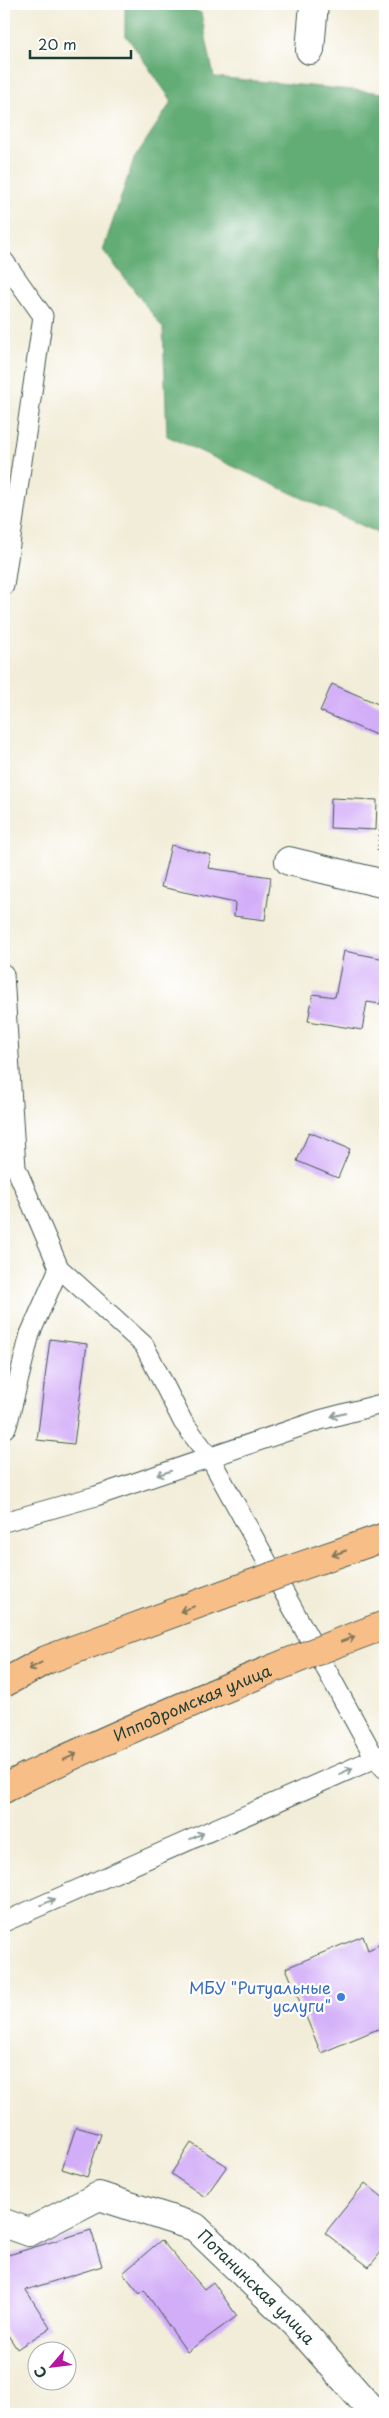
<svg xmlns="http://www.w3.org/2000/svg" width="389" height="2418" viewBox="0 0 389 2418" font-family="'Playpen Sans',sans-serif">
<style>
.forest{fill:#62ac74;stroke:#407454}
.building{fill:#d3aef8}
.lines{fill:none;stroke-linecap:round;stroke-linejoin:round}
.lane-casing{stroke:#3f574d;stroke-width:21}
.street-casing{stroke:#3f574d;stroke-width:30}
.highway-casing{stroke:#3f574d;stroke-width:30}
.path{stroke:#3f574d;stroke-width:3;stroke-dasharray:1 4;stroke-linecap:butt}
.lane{stroke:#fff;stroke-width:19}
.street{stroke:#fff;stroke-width:28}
.highway{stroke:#f7be88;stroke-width:28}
.highway-bridge-casing{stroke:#3f574d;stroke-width:30;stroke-linecap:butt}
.highway-bridge{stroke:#f7be88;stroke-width:28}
.oneway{stroke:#8f9e9a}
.oneway2{stroke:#80775a}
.shop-dot{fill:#3f7fe0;stroke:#fff;stroke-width:2}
.labels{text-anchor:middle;stroke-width:4.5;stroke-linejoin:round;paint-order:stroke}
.street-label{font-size:16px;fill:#1f3d34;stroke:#fff}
.shop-label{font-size:16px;fill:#366cbe;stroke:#fff;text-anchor:end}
</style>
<rect width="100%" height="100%" fill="#fff"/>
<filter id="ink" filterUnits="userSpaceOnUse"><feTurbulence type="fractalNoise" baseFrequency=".02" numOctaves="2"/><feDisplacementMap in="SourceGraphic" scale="10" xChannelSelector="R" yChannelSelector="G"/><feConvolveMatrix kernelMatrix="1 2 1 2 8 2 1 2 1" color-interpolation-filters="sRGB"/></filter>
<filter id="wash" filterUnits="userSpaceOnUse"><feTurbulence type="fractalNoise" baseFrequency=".0096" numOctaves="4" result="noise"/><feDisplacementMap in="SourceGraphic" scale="20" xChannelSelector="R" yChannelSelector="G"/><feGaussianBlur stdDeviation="1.12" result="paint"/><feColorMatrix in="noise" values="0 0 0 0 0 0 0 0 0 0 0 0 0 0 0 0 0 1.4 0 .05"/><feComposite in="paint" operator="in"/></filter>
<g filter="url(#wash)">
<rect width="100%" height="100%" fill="#f2edd8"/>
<!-- forest -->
<path class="forest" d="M 125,4 L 179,4 L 201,13 L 214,77 L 385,93 L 385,536 L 167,436 L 163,328 L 103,250 L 134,159 L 172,101 L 125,34 Z"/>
<g id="blocks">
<!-- building -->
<g class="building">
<path d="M 332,684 L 385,707 L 385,713 L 376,735 L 320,711 Z"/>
<path d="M 331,798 L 377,800 L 376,830 L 330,828 Z"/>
<path d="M 171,845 L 211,855 L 208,868 L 271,877 L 265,920 L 234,916 L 235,903 L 161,887 Z"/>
<path d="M 344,951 L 385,959 L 385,978 L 380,1004 L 367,1002 L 362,1030 L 308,1021 L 313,994 L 335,997 Z"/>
<path d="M 309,1132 L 350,1149 L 338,1178 L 297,1161 Z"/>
<path d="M 50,1339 L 87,1344 L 74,1444 L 37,1440 Z"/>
<path d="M 363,1936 L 368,1950 L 385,1942 L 385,2026 L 321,2053 L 286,1968 Z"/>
<path d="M 76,2127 L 101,2134 L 87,2177 L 62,2169 Z"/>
<path d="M 191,2143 L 227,2166 L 205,2197 L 171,2174 Z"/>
<path d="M 365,2183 L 385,2199 L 385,2247 L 369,2267 L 325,2233 Z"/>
<path d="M 91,2230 L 102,2266 L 26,2290 L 50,2328 L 17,2349 L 4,2329 L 4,2254 L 5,2256 Z"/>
<path d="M 161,2240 L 204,2289 L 213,2282 L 237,2316 L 187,2352 L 144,2290 L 140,2294 L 123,2273 Z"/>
</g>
</g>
</g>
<g filter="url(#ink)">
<use href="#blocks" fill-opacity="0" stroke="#3f574d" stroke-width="1"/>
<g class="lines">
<!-- lane casing -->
<g class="lane-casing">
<g id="lane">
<path d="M 4,261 L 43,316 L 4,586"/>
<path d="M 4,974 L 16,1168 L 59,1268 L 144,1345 L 183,1422 L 210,1458 L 375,1758 L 385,1769"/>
<path d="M 4,1429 L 7,1426 L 30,1334 L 59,1268"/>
<path d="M 4,1522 L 96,1496 L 320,1420 L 385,1403"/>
<path d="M 4,1922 L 385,1754"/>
</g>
</g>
<!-- street casing -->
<g class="street-casing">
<g id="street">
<path d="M 310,50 L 314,4"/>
<path d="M 289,861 L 385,884"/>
<path id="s1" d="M 4,2223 L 29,2232 L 99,2196 L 195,2227 L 296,2324 L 375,2414"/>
</g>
</g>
<!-- highway casing -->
<g class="highway-casing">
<path id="highway" d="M 4,1789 L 26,1777"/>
</g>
<!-- path -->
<path class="path" d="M 378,851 L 385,788"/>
<!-- lane -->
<use href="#lane" class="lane"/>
<!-- street -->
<use href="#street" class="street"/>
<!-- highway -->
<use href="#highway" class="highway"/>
<!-- highway-bridge casing -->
<g class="highway-bridge-casing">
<g id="highway-bridge">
<path d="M 4,1683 L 46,1660 L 298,1567 L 385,1537"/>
<path id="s2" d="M 26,1777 C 144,1722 263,1670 385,1625"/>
</g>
</g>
<!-- highway-bridge -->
<use href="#highway-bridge" class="highway-bridge"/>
</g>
<!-- one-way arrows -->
<defs><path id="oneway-shaft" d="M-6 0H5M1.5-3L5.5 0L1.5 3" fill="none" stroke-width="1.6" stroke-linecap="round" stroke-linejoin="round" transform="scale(1.25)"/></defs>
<g class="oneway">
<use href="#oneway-shaft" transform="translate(338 1415) rotate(166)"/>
<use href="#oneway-shaft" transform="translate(164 1473) rotate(162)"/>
<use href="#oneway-shaft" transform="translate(346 1771) rotate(-24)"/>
<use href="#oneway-shaft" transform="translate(197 1836) rotate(-24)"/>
<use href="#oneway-shaft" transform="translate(48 1902) rotate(-24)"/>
</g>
<g class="oneway2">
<use href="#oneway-shaft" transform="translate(339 1553) rotate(161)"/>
<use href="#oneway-shaft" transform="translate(187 1609) rotate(159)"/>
<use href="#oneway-shaft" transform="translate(348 1639) rotate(-20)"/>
<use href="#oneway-shaft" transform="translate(35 1666) rotate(152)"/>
<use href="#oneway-shaft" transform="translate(70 1757) rotate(-25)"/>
</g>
</g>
<!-- markers -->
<circle class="shop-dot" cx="341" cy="1997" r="5"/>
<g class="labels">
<!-- street labels -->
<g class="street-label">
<text dy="6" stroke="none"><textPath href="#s2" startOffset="182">Ипподромская улица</textPath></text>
<text dy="6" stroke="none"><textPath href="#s1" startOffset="292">Потанинская улица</textPath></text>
</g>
<!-- shop labels -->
<g class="shop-label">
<text x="331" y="1994">МБУ "Ритуальные<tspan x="331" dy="18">услуги"</tspan></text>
</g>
</g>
<!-- margin -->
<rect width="389" height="2418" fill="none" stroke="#fff" stroke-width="20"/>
<!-- north arrow -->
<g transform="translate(52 2366) rotate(242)"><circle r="24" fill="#ffffff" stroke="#a5b1ae"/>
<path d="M0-4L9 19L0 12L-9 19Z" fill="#b5179e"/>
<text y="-8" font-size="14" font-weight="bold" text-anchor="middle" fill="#1f3d34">С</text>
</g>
<!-- scale -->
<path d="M30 50v8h101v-8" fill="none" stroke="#1f3d34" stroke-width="2.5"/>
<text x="38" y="50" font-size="15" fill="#1f3d34" stroke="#ffffff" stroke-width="4" paint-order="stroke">20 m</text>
</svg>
